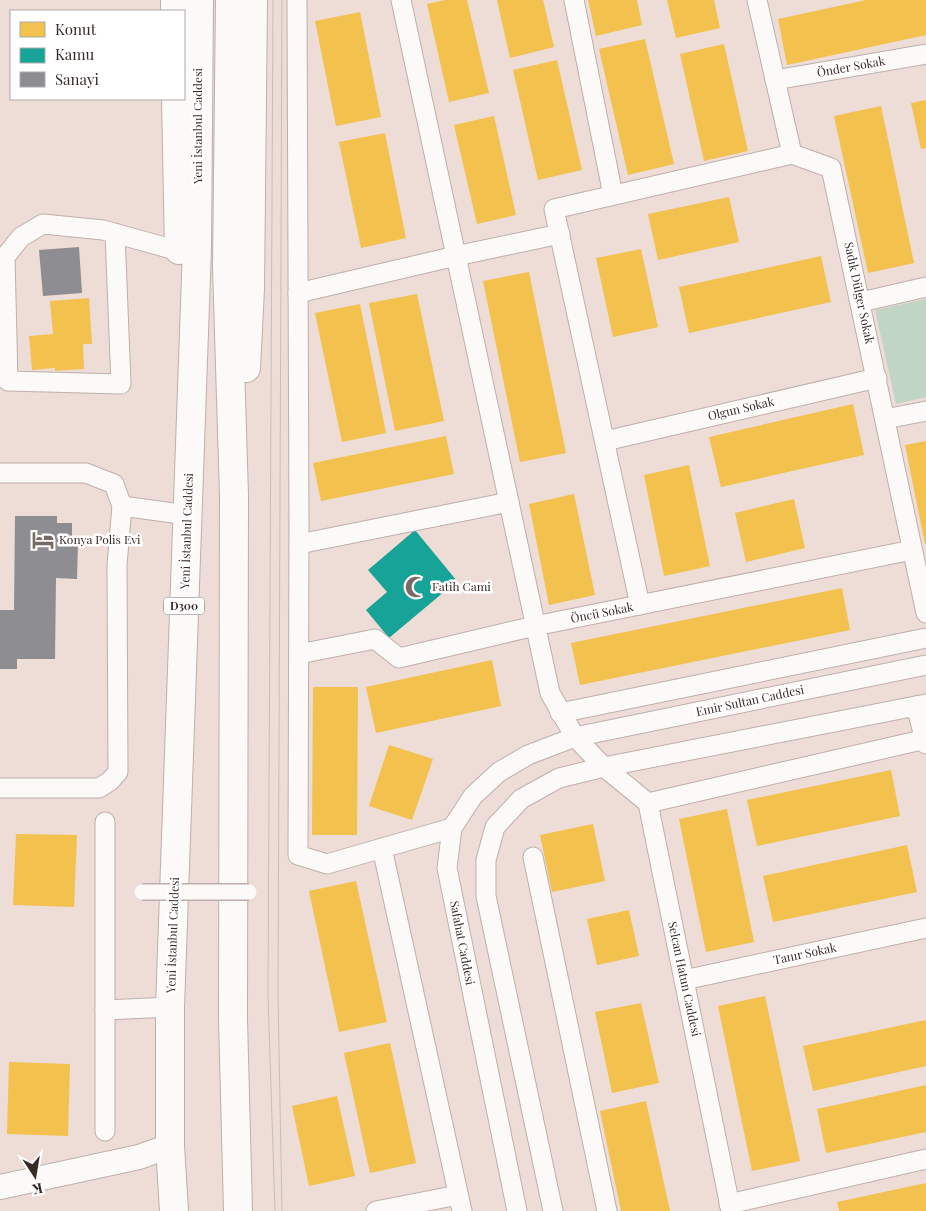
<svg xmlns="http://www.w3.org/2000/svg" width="926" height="1211" font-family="'Playfair Display',serif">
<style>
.green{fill:#c0d5c4}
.homes{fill:#f2c14e}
.public{fill:#17a398}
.industry{fill:#8d8d92}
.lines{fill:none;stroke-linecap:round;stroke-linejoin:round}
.minor-casing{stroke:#beafab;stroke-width:21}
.tertiary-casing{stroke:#beafab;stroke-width:26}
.trunk-casing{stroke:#beafab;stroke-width:30}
.minor{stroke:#fcfaf9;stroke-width:19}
.tertiary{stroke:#fcfaf9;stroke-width:24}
.trunk{stroke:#fcfaf9;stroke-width:28}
.tram{stroke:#c4bfbd;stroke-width:1}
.pedestrian-bridge-casing{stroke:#beafab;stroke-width:18;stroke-linecap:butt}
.pedestrian-bridge{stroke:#fcfaf9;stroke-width:15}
.labels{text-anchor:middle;stroke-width:5;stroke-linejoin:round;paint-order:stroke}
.shield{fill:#fff;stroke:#746b68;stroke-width:1}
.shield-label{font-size:11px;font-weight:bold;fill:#382b27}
.street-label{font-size:12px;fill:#382b27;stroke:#fff}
.poi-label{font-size:12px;fill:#382b27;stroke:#fff;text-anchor:start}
</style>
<rect width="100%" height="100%" fill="#eedcd6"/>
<!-- green -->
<path class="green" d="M926 299V397L896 404 875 310Z"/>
<!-- homes -->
<g class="homes">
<path d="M445 0H467L489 93 449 102 427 4Z"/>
<path d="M497 0H543L554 47 510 58Z"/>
<path d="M588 0H637L642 25 596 36Z"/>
<path d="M667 0H714L720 28 676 38Z"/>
<path d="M866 0H926V35L787 65 778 19Z"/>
<path d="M360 12 381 117 336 126 315 21Z"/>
<path d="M645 39 674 164 628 175 599 49Z"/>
<path d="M724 44 748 151 704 161 680 54Z"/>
<path d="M557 60 582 170 538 180 513 70Z"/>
<path d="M926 100V148L921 149 911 103Z"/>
<path d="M881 106 914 263 868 273 834 116Z"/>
<path d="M494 116 516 215 477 224 454 125Z"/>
<path d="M385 133 406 238 361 248 339 142Z"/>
<path d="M729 197 739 242 658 260 648 214Z"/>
<path d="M641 249 658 327 613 337 596 258Z"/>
<path d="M821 256 831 302 689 333 679 287Z"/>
<path d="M529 272 566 453 520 462 483 281Z"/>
<path d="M417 294 444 421 395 431 369 303Z"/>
<path d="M89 298 92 344H83L84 369 55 371V368L32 370 29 336 53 334 50 301Z"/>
<path d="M360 304 386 433 342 442 315 313Z"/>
<path d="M853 404 864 455 721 487 709 437Z"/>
<path d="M446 436 454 474 321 501 313 463Z"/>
<path d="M926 441V544H925L905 445Z"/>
<path d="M689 465 710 566 664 576 644 475Z"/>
<path d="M574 494 595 595 549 605 529 504Z"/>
<path d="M794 499 805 548 746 562 735 513Z"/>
<path d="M842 588 850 630 580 685 571 643Z"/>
<path d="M492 660 501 706 376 733 366 687Z"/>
<path d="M313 687H358L357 835H312Z"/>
<path d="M389 745 433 759 412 820 369 806Z"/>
<path d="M891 770 900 816 757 846 747 800Z"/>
<path d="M727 809 754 942 706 952 679 819Z"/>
<path d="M593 824 605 881 552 892 540 835Z"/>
<path d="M16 834 77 835 74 907 13 905Z"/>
<path d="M907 845 917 892 773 922 763 876Z"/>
<path d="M356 881 387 1022 339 1032 309 891Z"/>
<path d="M629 910 639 956 597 965 587 919Z"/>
<path d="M765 996 800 1161 752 1171 718 1006Z"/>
<path d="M641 1003 659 1083 612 1093 595 1012Z"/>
<path d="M926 1020V1066L813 1091 803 1046Z"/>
<path d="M390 1043 416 1163 370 1173 344 1053Z"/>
<path d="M9 1062 70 1064 68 1136 7 1134Z"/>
<path d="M926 1085V1132L826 1153 817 1109Z"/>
<path d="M337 1096 355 1176 309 1186 292 1106Z"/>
<path d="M646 1101 670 1211H621L600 1111Z"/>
<path d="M926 1183V1211H839L837 1202Z"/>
</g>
<!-- public -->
<path class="public" d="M415 530 457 581 389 638 366 610 387 592 368 570Z"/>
<!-- industry -->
<g class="industry">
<path d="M79 247 82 293 43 296 39 250Z"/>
<path d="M15 516H57V523H72V542H78L77 579 56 578 55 659H17V669H0V610H14Z"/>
</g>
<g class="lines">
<!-- minor casing -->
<g class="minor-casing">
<g id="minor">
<path d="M297 0 299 528 298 855 327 864 452 828"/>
<path d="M401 0 550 693 575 737 604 767 648 803 731 1211"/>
<path d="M574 0 613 195"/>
<path d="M757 0 792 154 831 168 926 613"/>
<path d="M775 80 926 54"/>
<path d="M115 233 121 384 8 381 5 257 21 237 43 224 103 230 179 251"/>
<path d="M298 293 456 256 560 234"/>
<path d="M861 302 926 287"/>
<path d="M885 419 926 411"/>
<path d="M605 441 877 378"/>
<path d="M0 473H86L114 484 122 506 188 515"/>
<path d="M299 544 509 502"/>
<path d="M640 605 554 209 792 154"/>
<path d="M299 654 375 639 399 658 535 626 912 550"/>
<path d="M916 706 926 744"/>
<path d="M560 713 926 638"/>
<path d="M0 788H99L110 781 118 772 117 565 122 506"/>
<path d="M648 803 926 739"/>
<path d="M105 822V1131"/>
<path d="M382 848 462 1211"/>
<path d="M533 857 607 1211"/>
<path d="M684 980 926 928"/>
<path d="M105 1010 170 1007"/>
<path d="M729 1204 926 1159"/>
<path d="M376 1211 458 1195"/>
<path d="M517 1211 447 868 452 828 473 796 499 772 528 755 575 737 926 665"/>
<path d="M553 1211 486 896V860L495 827 521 799 559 778 604 767 926 704"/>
</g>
</g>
<!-- tertiary casing -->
<g class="tertiary-casing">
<path id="tertiary" d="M0 1187 139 1157 170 1146"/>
</g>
<!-- trunk casing -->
<g class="trunk-casing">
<g id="trunk">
<path d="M175 0V11"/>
<path d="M230 0 227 267 234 496 233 1019 238 1211"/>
<path d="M176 99 179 250"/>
<path d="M246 368 250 289 253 0"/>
<path d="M174 1211 170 1146V1007L197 248 199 0"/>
</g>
</g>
<!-- minor -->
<use href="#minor" class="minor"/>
<!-- tertiary -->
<use href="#tertiary" class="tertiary"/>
<!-- trunk -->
<use href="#trunk" class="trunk"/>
<!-- tram -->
<g class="tram">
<path d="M273 0 268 995 275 1211"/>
<path d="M282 0 278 995 282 1211"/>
</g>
<!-- pedestrian-bridge casing -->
<g class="pedestrian-bridge-casing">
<path id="pedestrian-bridge" d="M142 892H249"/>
</g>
<!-- pedestrian-bridge -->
<use href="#pedestrian-bridge" class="pedestrian-bridge"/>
</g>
<!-- icons -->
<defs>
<g id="hotel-bare" transform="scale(1.725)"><path d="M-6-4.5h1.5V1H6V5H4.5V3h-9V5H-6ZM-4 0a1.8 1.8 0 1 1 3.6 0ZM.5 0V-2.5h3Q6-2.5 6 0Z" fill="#786964" stroke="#fff" stroke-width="2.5" paint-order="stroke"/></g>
<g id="mosque-bare" transform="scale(1.725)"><path d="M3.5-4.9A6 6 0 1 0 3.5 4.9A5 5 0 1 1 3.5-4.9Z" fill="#786964" stroke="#fff" stroke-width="2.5" paint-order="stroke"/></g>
</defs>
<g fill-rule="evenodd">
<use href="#hotel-bare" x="43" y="540"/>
<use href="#mosque-bare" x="416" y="587"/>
</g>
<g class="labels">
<!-- shield labels -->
<rect class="shield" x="164" y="597.5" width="40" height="17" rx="4"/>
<g class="shield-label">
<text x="184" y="610">D300</text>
</g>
<!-- street labels -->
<g class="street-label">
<text transform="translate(851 67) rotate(-10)" y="4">Önder Sokak</text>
<text transform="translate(198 126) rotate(-90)" y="4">Yeni İstanbul Caddesi</text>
<text transform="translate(859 293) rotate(78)" y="4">Sadık Dülger Sokak</text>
<text transform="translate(741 409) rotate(-13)" y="4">Olgun Sokak</text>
<text transform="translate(187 531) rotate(-88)" y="4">Yeni İstanbul Caddesi</text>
<text transform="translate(602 613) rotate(-11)" y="4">Öncü Sokak</text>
<text transform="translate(750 701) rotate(-12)" y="4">Emir Sultan Caddesi</text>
<text transform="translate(173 935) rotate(-88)" y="4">Yeni İstanbul Caddesi</text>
<text transform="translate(462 943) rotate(79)" y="4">Safahat Caddesi</text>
<text transform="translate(805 954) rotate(-12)" y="4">Tanır Sokak</text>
<text transform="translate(684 979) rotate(78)" y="4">Selcan Hatun Caddesi</text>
</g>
<!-- poi labels -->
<g class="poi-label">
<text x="59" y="544">Konya Polis Evi</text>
<text x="432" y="591">Fatih Cami</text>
</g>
</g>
<!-- legend -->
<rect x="10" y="10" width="175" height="90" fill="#ffffff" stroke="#afaaa9"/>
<rect x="20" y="22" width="25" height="15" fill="#f2c14e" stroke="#afaaa9"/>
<text x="55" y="35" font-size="15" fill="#382b27">Konut</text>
<rect x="20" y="48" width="25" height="15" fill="#17a398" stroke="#afaaa9"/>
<text x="55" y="60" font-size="15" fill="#382b27">Kamu</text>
<rect x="20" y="72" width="25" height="15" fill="#8d8d92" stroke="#afaaa9"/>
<text x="55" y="85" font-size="15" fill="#382b27">Sanayi</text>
<!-- north arrow -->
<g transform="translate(35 1176) rotate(168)" stroke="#ffffff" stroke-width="4" paint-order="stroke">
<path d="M0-4L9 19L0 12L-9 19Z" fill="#382b27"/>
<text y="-8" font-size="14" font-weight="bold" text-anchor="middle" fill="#382b27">K</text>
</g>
</svg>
